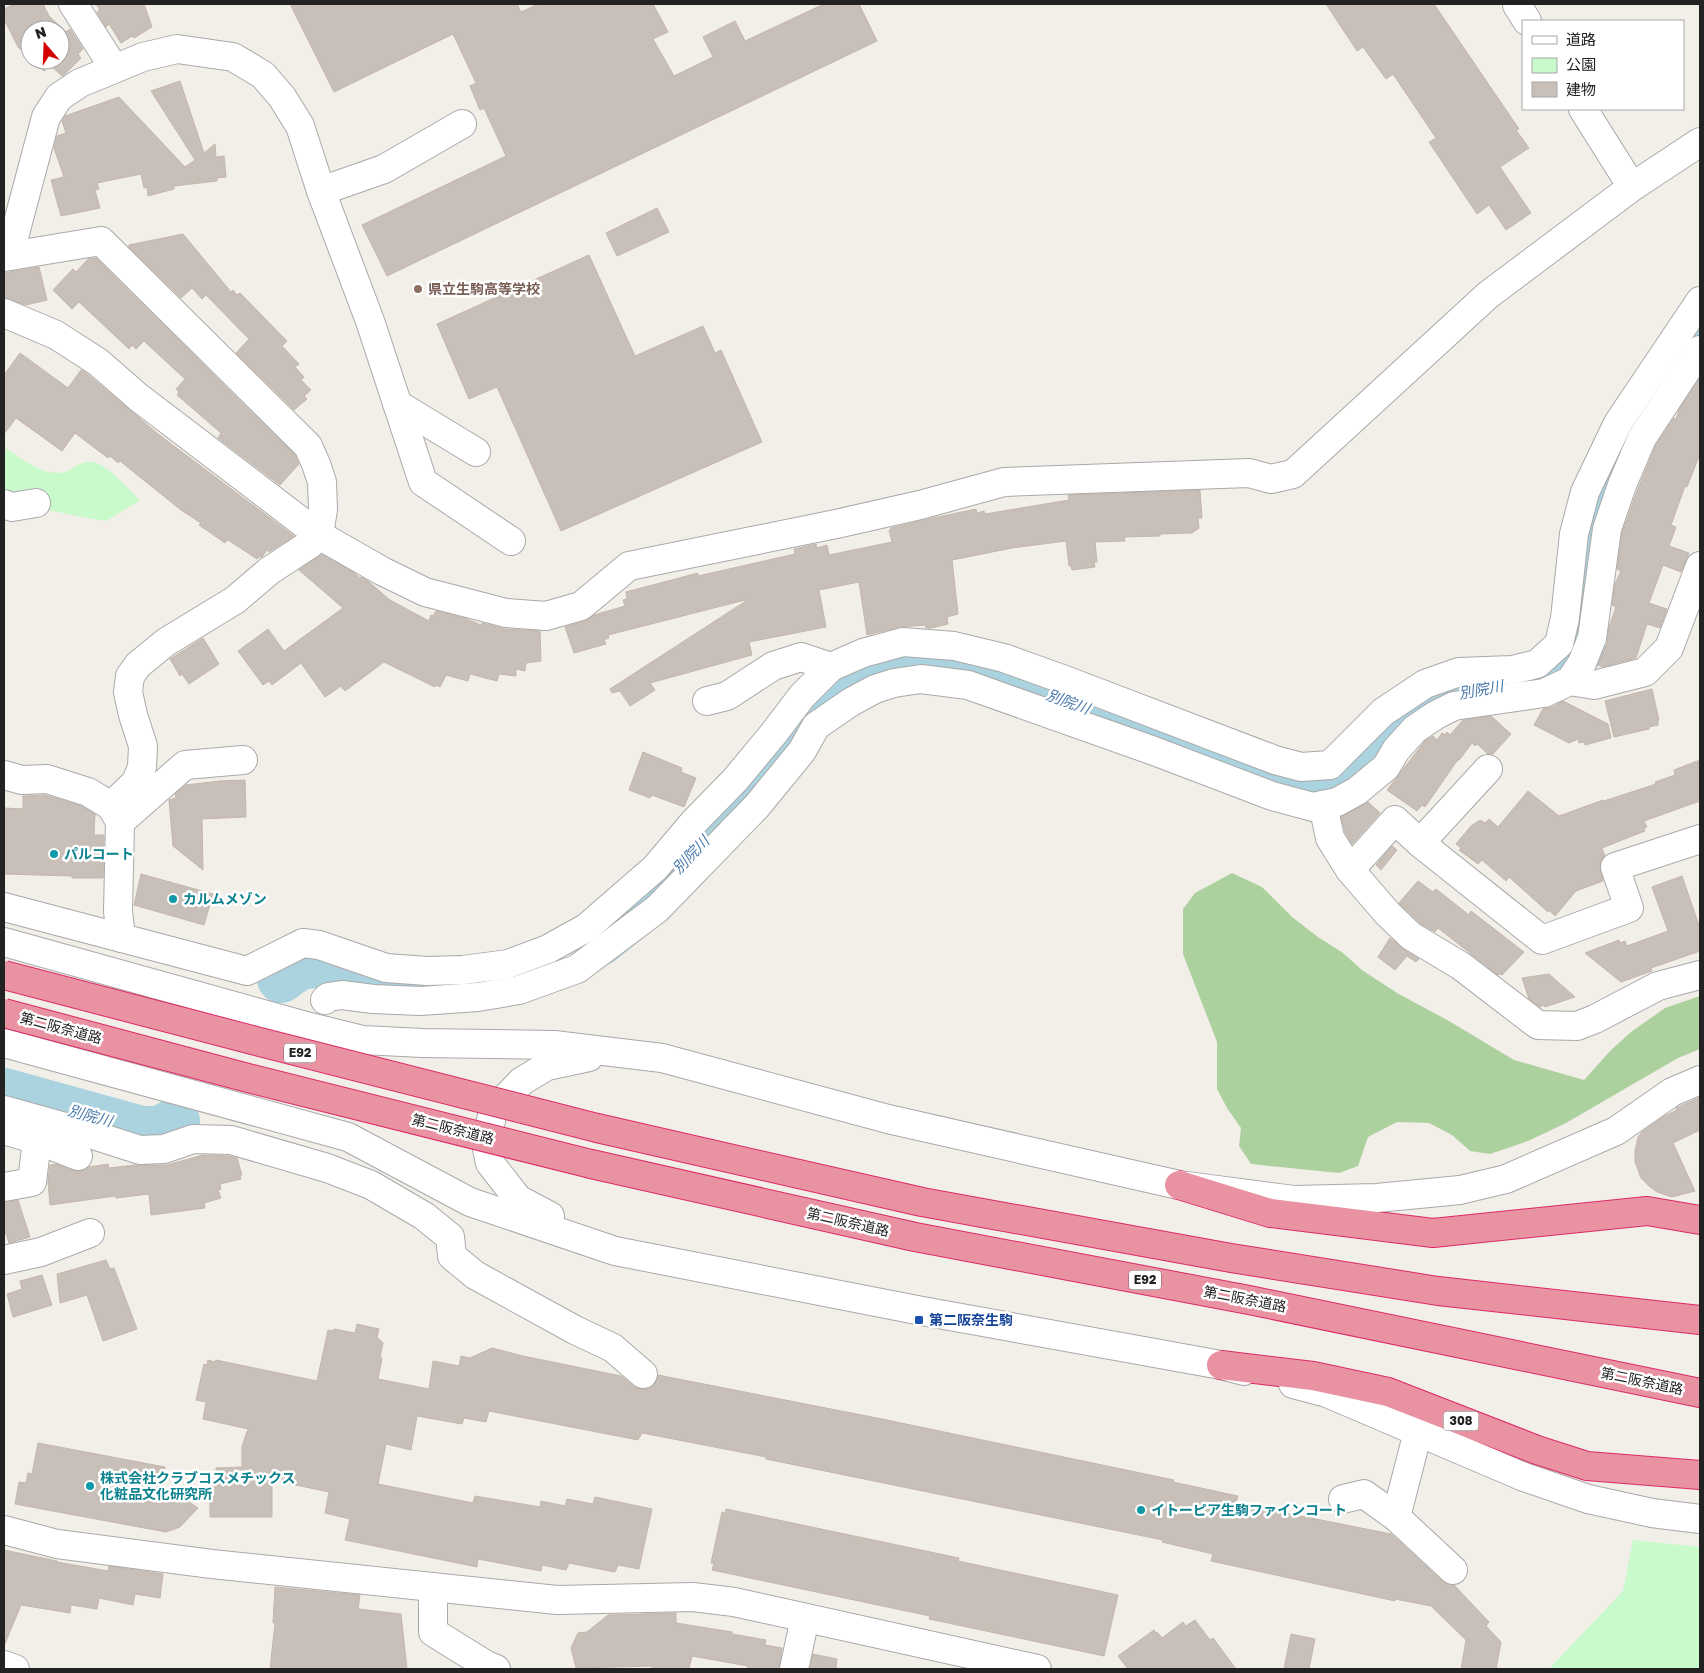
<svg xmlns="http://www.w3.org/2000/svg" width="1704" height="1673" font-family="'Golos Text','Noto Sans JP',sans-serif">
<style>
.forest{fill:#add19e}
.park{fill:#c8facc}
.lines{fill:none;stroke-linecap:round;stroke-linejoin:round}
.river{stroke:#aad3df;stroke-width:48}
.building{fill:#c7bfb8;stroke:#c4b6ab}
.minor-casing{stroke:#a9a9a9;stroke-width:30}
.highway-casing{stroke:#dc2a67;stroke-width:30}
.minor{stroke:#fff;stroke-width:28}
.highway{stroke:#e892a2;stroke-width:28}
.highway-bridge-casing{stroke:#dc2a67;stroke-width:30;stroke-linecap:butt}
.highway-bridge{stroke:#e892a2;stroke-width:28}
.education-dot{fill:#8d6e63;stroke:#fff;stroke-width:2}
.culture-dot{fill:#0f9aa8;stroke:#fff;stroke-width:2}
.transit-dot{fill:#1a4fb4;stroke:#fff;stroke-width:2}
.labels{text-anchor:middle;stroke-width:5;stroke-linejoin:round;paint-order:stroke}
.shield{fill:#fff;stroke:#646464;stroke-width:1}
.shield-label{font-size:12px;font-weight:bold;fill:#222}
.education-label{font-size:14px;font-weight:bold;fill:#785e54;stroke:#fff;text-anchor:start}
.culture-label{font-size:14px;font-weight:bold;fill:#0d838f;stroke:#fff;text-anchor:start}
.street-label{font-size:14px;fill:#222;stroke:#fff}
.transit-label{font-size:14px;font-weight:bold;fill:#164399;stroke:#fff;text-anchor:start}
.water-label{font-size:15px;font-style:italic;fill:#4a7aab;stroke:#fff}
</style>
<rect width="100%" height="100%" fill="#f2efe9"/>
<!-- forest -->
<path class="forest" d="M1232 873 1262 887 1292 917 1318 937 1343 953 1362 970 1397 993 1449 1021 1514 1060 1584 1080 1611 1050 1631 1032 1665 1008 1700 996V1049L1678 1058 1566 1123 1528 1141 1490 1154 1470 1151 1452 1135 1429 1123 1397 1122 1368 1137 1358 1166 1339 1173 1251 1164 1239 1146 1241 1128 1227 1108 1217 1089V1042L1183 954V909L1195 893Z"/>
<!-- park -->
<g class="park">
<path d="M4 447C19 457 40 474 59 473 74 472 81 456 99 464 113 471 128 489 140 500L106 521C72 516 38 507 4 501Z"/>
<path d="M1633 1540 1700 1547V1669H1549L1623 1591Z"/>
</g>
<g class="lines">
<!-- river -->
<g class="river">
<path d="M600 942 631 917 672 873 707 838 748 794 781 748 809 716 840 688 878 666 908 661 938 663 1006 679 1231 763 1314 792 1354 777 1387 741 1407 715 1451 696 1483 687 1538 684 1568 667 1581 648 1587 605 1589 555 1595 516 1608 483 1624 448 1700 331"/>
<path d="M281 979 299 966 324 963 384 978 429 986 475 984 509 980"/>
<path d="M4 1092 141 1130H160L176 1121"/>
</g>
</g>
<!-- building -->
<g class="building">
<path d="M14 4H43L49 16 66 32 70 29 83 49 78 54 81 58 65 74 62 76 50 65 44 71 32 60H60V30H30V58L18 47 4 19V9Z"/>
<path d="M96 4H144L152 27 134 38 132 36 121 43 109 24 106 27 97 12 100 10Z"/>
<path d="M290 4H517L521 12 538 4H653L668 32 653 39 674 76 713 57 703 37 735 21 745 41 824 4H859L877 41 387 276 362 225 506 156 484 108 480 110 470 86 476 83 453 34 334 92Z"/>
<path d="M1326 4H1434L1519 129 1516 130 1529 148 1500 167 1531 213 1506 230 1489 205 1477 214 1429 142 1436 138 1393 74 1386 79 1363 47 1357 51Z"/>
<path d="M180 81 204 153 215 144 216 157 224 156 226 177 217 178V181L174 186V189L148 196 147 187 144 188 141 174 97 183 99 189 95 190 100 208 61 216 51 180 64 177 54 148 57 136 66 133 62 121 65 116 119 97 185 167 195 160 151 91Z"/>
<path d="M657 208 669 232 617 256 606 233Z"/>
<path d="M183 234 231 292 233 290 237 295 240 293 287 341 282 346 299 364 295 367 304 377 301 380 311 390 304 396 307 399 294 410 236 353 249 339 206 295 202 299 192 288 181 298 129 247V245Z"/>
<path d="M589 255 635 356 703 326 715 353 721 350 762 442 561 531 497 387 469 399 437 324Z"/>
<path d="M96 258 295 455 299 464 280 485 218 438 221 433 177 395 179 392 176 389 185 379 144 341 136 349 132 345 129 349 79 302 72 309 53 290 73 269 76 272 88 259Z"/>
<path d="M39 267 47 300 26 305 4 298V273Z"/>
<path d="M20 353 68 388 81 370 85 372 158 434 294 536 269 552 267 550 262 557H259L257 559 228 540 225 543 199 525 201 523 181 510 120 461 118 463 110 456 108 458 75 433 62 451 16 418 4 434V375Z"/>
<path d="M1700 378V454L1687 487 1685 486 1671 525 1676 527 1669 546 1689 553 1681 572 1663 565 1649 603 1667 609 1660 628 1647 624 1636 658 1602 667 1598 665 1607 644 1609 627 1616 607 1612 605 1615 584 1621 571 1617 569 1622 533 1637 491 1656 445 1674 418 1676 419 1679 410Z"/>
<path d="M1200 490 1202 518H1198L1199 528 1192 533 1160 534V536L1124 537 1125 541 1095 542 1097 562H1094L1095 567 1072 570 1071 566H1069L1066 541 1012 548 952 560 958 614 947 617 948 624 931 628H926L925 625 899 627 867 635 859 582 819 590 826 627 749 642 752 655 650 683 655 690 630 706 620 691 612 693 610 689 749 599 608 635 609 638 604 640 606 644 574 653 565 627 585 621 594 615 625 606 623 600 627 599 626 592 698 573V576L795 554 794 549 816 544 817 548 827 545 829 555 892 542 889 530 891 529V528L933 518 976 509 977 513 984 511 985 514 1069 500 1068 495Z"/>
<path d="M322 554 353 572 360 578 361 577 368 581 390 600 429 621 431 615 433 616 436 611 464 618 481 625 482 623 505 629 540 631 541 661 526 663 525 671 516 669V676L499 674 497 681 470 674 468 681 446 675 440 687 436 685 435 687 384 662 345 691 341 686 325 697 301 663 272 685 269 681 263 685 238 651 268 629 284 651 343 608 299 570Z"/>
<path d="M203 638 219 664 189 684 182 674 180 676 170 659Z"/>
<path d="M1652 689 1659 720H1658V725L1649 727V729L1614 737 1605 701Z"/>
<path d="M1563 701 1608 724 1611 738 1585 745 1584 742 1579 743 1578 739 1569 743 1534 725 1543 709 1552 707Z"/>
<path d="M1491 716 1511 734 1493 754H1488L1477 744 1475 746 1472 743 1460 759 1457 761 1425 807 1422 805 1417 811 1387 790 1425 741 1433 736 1437 740 1442 733 1445 735 1447 732 1450 735 1463 720Z"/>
<path d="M643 752 682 768 681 772 696 778 684 807 652 795 650 798 629 790Z"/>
<path d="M1700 760V801L1644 821 1647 827 1644 828 1645 831 1602 848 1605 856 1600 864 1603 881 1576 891 1555 916 1549 910 1548 912 1509 877 1506 881 1482 860 1478 864 1459 850 1461 848 1456 844 1471 826 1480 820 1485 823 1489 819 1498 827 1528 791 1559 816 1603 800 1604 801 1656 784 1655 782 1675 775 1674 770Z"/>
<path d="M245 780 246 817 202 819 203 870 173 846 169 800 176 798 175 794 186 785 220 781Z"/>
<path d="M45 795 81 806 95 814 94 835H104L103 878H72V876L4 874V808L23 809V796Z"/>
<path d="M1368 802 1380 813 1352 844 1345 832 1341 817Z"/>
<path d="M1392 846 1397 850 1381 870 1376 865Z"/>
<path d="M141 874 213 894 204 925 134 905Z"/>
<path d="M1682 876 1700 928V951L1651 968 1652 971 1621 982 1585 953 1619 940 1620 943 1625 941 1627 946 1668 931 1652 887Z"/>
<path d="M1418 881 1433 892 1436 889 1469 915 1471 911 1524 952 1502 975 1500 974 1498 975 1438 928 1435 932 1421 924 1399 903Z"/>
<path d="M1390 938 1403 949 1419 959 1416 962 1407 956 1395 970 1378 957Z"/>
<path d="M1549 974 1575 997 1545 1007 1544 1005 1540 1007 1529 999 1522 978Z"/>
<path d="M1700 1097V1130L1673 1143 1695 1191 1672 1197 1657 1192 1649 1186 1641 1178 1635 1162V1151L1638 1137 1642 1132 1663 1117 1677 1110 1676 1108Z"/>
<path d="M203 1155 229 1156 237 1158 242 1175H240L241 1179 220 1184 221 1189 218 1190 221 1198 204 1203 205 1208 151 1215 149 1194 116 1198 115 1196 50 1205 48 1181 50 1165 56 1164 68 1169 80 1171 89 1167 108 1164 109 1168 135 1165H167Z"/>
<path d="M18 1200 30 1237 9 1243 4 1228V1202Z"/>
<path d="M106 1260 110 1269 114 1268 137 1329 103 1341 87 1295 60 1303 57 1274Z"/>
<path d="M42 1275 52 1305 13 1317 7 1294 22 1289 20 1281Z"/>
<path d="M357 1324 379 1329 377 1337 383 1343 380 1357 382 1358 378 1379 429 1389 433 1361 459 1366 461 1356 470 1358 492 1348 523 1356 621 1376 633 1386 640 1389H648L654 1385 658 1375 882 1419 1174 1480 1173 1482 1238 1496 1236 1503 1391 1534 1442 1581 1449 1585H1454L1489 1622 1486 1626 1501 1642 1496 1669H1461L1466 1640 1431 1606 1395 1599V1601L1211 1561 1213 1554 1162 1542 1163 1540 766 1459V1457L642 1433 638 1440 489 1411 486 1422 464 1418 462 1424 417 1416 411 1450 386 1444 378 1484 473 1503 475 1496 540 1507 541 1501 565 1506 567 1499 593 1504 595 1497 652 1509 639 1569 618 1565 615 1572 569 1563 566 1570 542 1565 541 1571 478 1559 477 1567 345 1540 350 1519 325 1513 329 1492 272 1480V1517H210V1486H216V1468L242 1467V1446L248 1429 203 1419 206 1402 196 1400 204 1364 207 1365 208 1360 215 1362 216 1360 317 1381 328 1330 333 1331 334 1329 355 1333Z"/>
<path d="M38 1443 165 1467 162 1487 177 1494 198 1508 180 1527 166 1532 15 1504 19 1482 26 1483 28 1473 32 1474Z"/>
<path d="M726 1509 959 1558 958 1561 1118 1595 1104 1656 929 1619 930 1616 712 1570 714 1563H711L722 1512 725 1513Z"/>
<path d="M4 1550 57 1561V1562L108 1571 109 1566 163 1574 160 1598 135 1594 133 1605 99 1598 97 1609 71 1605 70 1613 21 1605 4 1646Z"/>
<path d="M275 1587 360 1595 358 1609 401 1614 407 1669H270L275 1623H273Z"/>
<path d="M676 1613V1623L732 1632V1634L766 1640 765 1645 782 1648 779 1669H747L748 1666 692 1656 689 1669H652V1666L576 1668 571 1648 578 1633 587 1632 608 1615Z"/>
<path d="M1195 1620 1210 1640 1213 1638 1236 1669H1128L1118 1656 1154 1630 1156 1633 1157 1632 1162 1638 1183 1622 1186 1626Z"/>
<path d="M1291 1634 1315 1639 1309 1669H1284Z"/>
<path d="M813 1654 837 1659 836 1669H810Z"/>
</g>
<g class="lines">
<!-- minor casing -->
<g class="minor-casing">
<g id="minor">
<path d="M73 4 114 68"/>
<path d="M1517 5 1527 21"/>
<path d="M1583 109 1632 187"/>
<path d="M321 191 384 169 462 124"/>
<path d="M9 256 46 117 59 97 80 83 143 57 177 49 233 57 263 75 282 97 300 126 321 191 370 321 423 482 511 541"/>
<path d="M4 257 101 241 308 446 316 464 322 482 323 509 319 535 310 544 269 571 235 600 166 642 138 665 130 676 128 692 133 715 143 746 142 767 136 782 111 806"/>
<path d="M4 313 56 335 98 362 138 397 319 535 382 571 425 592 506 613 546 616 581 606 629 566 836 524 920 505 1004 482 1249 473 1271 479 1293 474 1488 295 1632 187 1700 142"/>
<path d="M397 404 476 452"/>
<path d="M4 504 12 507 36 503"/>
<path d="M1570 681 1594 685 1645 672 1669 648 1700 566"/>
<path d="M707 701 727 696 773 666 801 657 831 667"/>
<path d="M4 775 22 780 47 779 88 792 111 806 120 822 118 911 121 938"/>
<path d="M1323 805 1330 838 1350 870 1388 914 1411 936 1461 966 1538 1025 1577 1026 1595 1019 1658 986 1700 975"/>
<path d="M120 822 185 765 243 760"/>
<path d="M1420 843 1488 769"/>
<path d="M1350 870 1395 820 1420 843 1542 940 1629 908 1615 867 1700 839"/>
<path d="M4 907 247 971 303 943 319 945 386 968 427 971 463 970 508 964 548 949 586 928 655 868 694 822 735 780 774 733 802 696 831 667 863 653 903 642 954 646 1004 658 1065 680 1275 760 1301 767 1330 765 1383 712 1425 684 1459 672 1512 670 1537 664 1559 644 1565 618 1574 534 1585 492 1618 423 1700 301"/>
<path d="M4 942 306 1026 363 1040 422 1043 554 1045 662 1058 888 1119 1179 1185 1294 1200 1377 1198 1460 1190 1506 1179 1616 1131 1672 1092 1700 1080"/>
<path d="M325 1000 328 997 342 995 373 999 420 1001 478 997 519 990 577 969 657 909 757 806 802 751 816 726 851 702 875 689 894 683 921 679 968 685 1154 751 1272 796 1313 807 1337 802 1357 791 1386 767 1396 750 1415 729 1436 715 1454 706 1544 693 1570 681 1582 663 1592 638 1607 529 1622 485 1642 438 1700 350"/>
<path d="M4 1043 348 1137 470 1202 615 1251 922 1311 1221 1365 1244 1371"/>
<path d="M4 1110 90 1134 140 1150 164 1149 193 1139 231 1140 327 1168 371 1185 424 1216 450 1237 452 1256 475 1275 575 1330 613 1348 643 1374"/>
<path d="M4 1130 37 1140 78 1156"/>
<path d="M4 1187 32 1182 37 1140"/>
<path d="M550 1216 518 1199 490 1163 486 1144 493 1111 522 1081 547 1066 589 1057"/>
<path d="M4 1260 41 1252 90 1233"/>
<path d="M1293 1384 1327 1393 1524 1477 1588 1499 1652 1513 1700 1519"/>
<path d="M1343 1499 1364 1494 1396 1517 1453 1570"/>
<path d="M1396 1517 1418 1432"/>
<path d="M4 1530 57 1544 212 1564 557 1600 693 1597 734 1602 1037 1669"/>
<path d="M433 1587V1632L486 1665 496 1669"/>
<path d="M4 1665 15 1669"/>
<path d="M794 1669 805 1618"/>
</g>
</g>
<!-- highway casing -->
<g class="highway-casing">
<g id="highway">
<path d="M597 1128 922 1202 1231 1258 1438 1291 1700 1320"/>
<path d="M591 1164 915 1237 1249 1300 1700 1393"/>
<path d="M1179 1185 1270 1213 1433 1233 1647 1211 1700 1220"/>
<path d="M1221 1365 1313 1376 1388 1392 1537 1450 1587 1466 1700 1475"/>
</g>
</g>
<!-- minor -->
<use href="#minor" class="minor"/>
<!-- highway -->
<use href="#highway" class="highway"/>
<!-- highway-bridge casing -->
<g class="highway-bridge-casing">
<g id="highway-bridge">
<path d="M4 975 256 1041 597 1128"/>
<path d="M4 1013 248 1078 591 1164"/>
</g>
</g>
<!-- highway-bridge -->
<use href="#highway-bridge" class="highway-bridge"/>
</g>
<!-- markers -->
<circle class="education-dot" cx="418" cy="289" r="5"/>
<g class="culture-dot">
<circle cx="54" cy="854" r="5"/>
<circle cx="173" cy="899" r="5"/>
<circle cx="90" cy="1486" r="5"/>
<circle cx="1141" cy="1510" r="5"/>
</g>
<rect class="transit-dot" x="914" y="1315" width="10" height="10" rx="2.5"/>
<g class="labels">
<!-- shield labels -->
<g class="shield">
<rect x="284" y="1043.5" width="32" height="19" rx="4"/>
<rect x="1129" y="1270.5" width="32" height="19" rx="4"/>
<rect x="1443.5" y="1411.5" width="35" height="19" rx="4"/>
</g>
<g class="shield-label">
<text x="300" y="1057">E92</text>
<text x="1145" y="1284">E92</text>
<text x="1461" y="1425">308</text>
</g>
<!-- education labels -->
<g class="education-label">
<text x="428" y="294">県立生駒高等学校</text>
</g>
<!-- culture labels -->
<g class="culture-label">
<text x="64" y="859">パルコート</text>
<text x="183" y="904">カルムメゾン</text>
<text x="100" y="1483">株式会社クラブコスメチックス<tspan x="100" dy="16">化粧品文化研究所</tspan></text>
<text x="1151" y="1515">イトーピア生駒ファインコート</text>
</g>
<!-- street labels -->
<g class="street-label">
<text transform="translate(61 1028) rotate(15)" y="5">第二阪奈道路</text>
<text transform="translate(453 1129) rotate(14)" y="5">第二阪奈道路</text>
<text transform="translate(848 1222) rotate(13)" y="5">第二阪奈道路</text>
<text transform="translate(1245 1299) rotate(11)" y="5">第二阪奈道路</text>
<text transform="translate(1642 1381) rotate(12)" y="5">第二阪奈道路</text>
</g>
<!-- transit labels -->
<g class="transit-label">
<text x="929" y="1325">第二阪奈生駒</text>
</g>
<!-- water labels -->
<g class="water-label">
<text transform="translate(1481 690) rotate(-10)" y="5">別院川</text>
<text transform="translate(1068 702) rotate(20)" y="5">別院川</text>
<text transform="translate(691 855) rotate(-46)" y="5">別院川</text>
<text transform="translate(90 1116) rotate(15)" y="5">別院川</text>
</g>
</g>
<!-- border -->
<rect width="1704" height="1673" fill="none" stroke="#222222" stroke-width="10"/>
<!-- legend -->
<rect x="1522" y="20" width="162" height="90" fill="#ffffff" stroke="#a7a7a7"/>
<rect x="1532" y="36" width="25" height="8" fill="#ffffff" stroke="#a7a7a7"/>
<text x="1566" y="45" font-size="15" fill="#222222">道路</text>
<rect x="1532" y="58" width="25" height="15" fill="#c8facc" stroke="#a7a7a7"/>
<text x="1566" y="70" font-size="15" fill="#222222">公園</text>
<rect x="1532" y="82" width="25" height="15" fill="#c7bfb8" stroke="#a7a7a7"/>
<text x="1566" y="95" font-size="15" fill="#222222">建物</text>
<!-- north arrow -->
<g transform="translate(45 45) rotate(341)"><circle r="24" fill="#ffffff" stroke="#a7a7a7"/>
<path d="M0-4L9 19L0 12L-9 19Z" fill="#d40000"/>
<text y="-8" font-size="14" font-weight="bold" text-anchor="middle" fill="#222222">N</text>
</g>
</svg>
